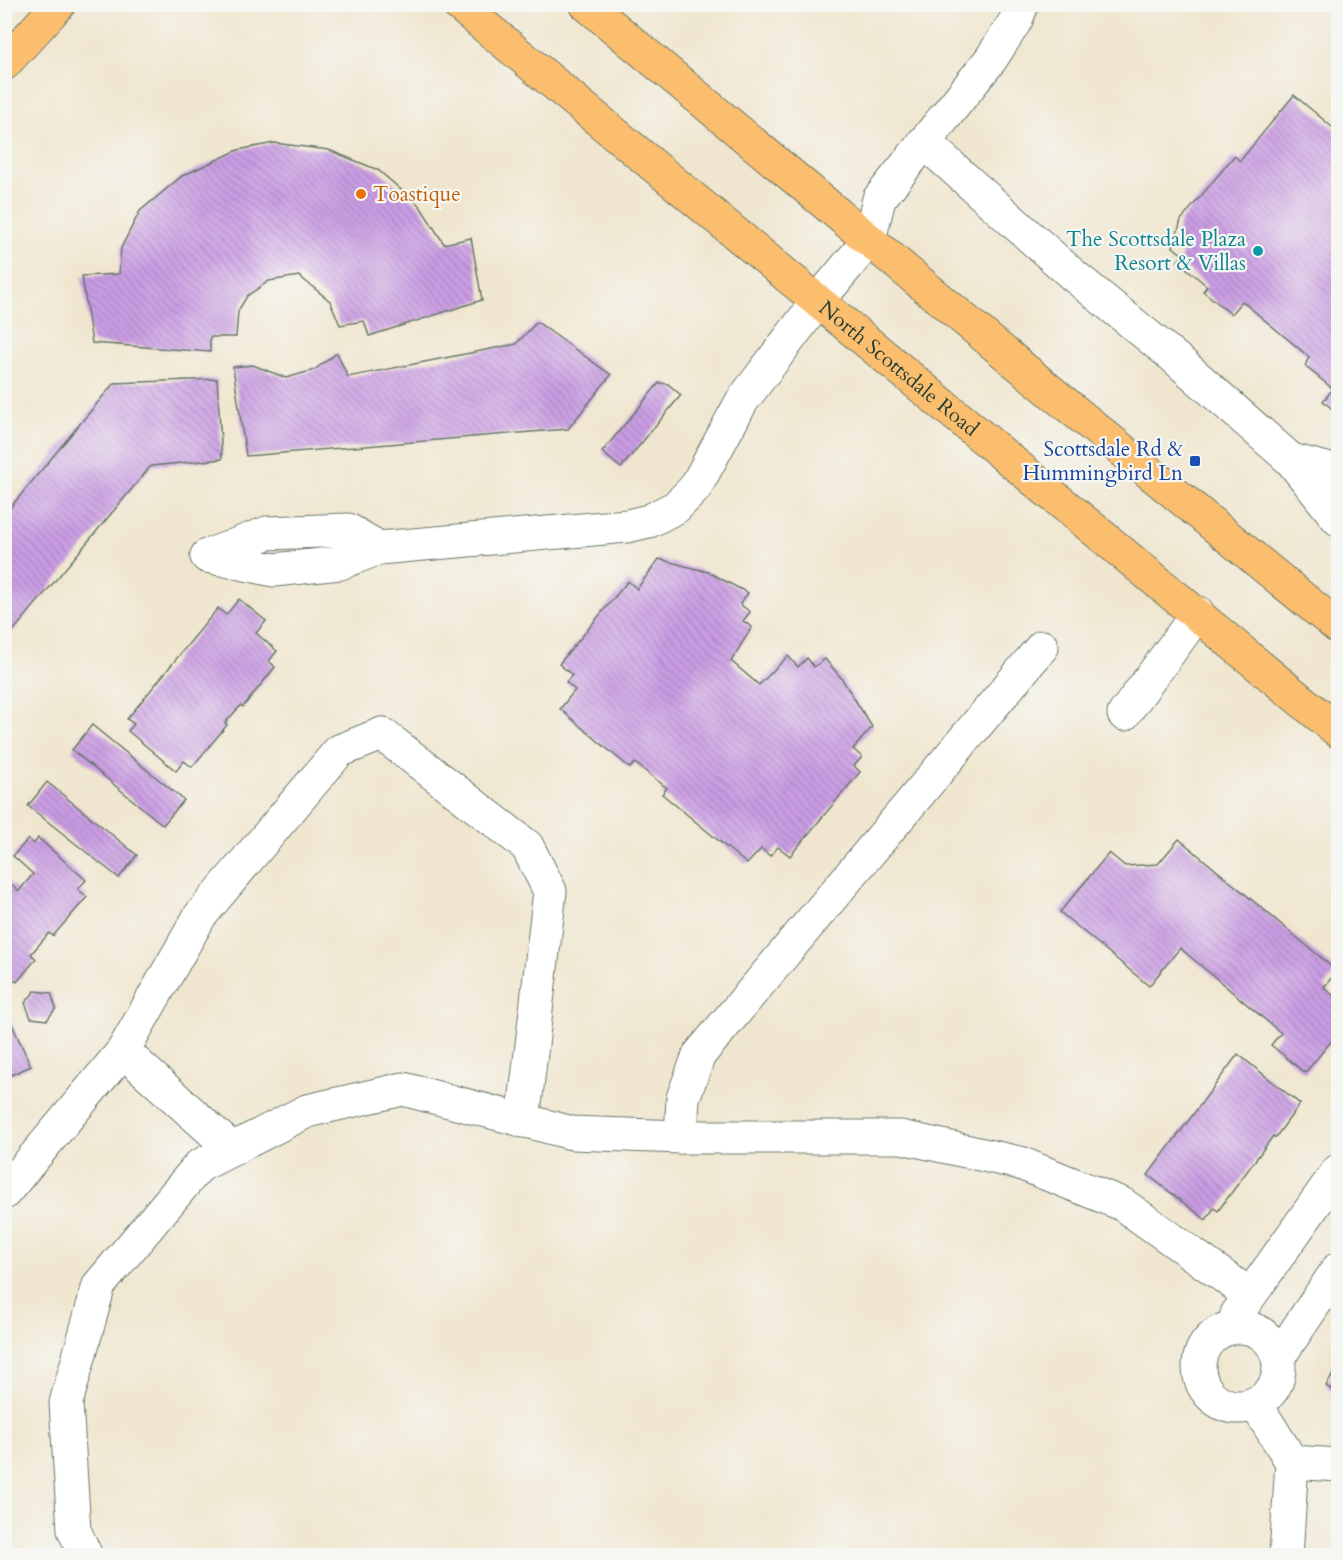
<svg xmlns="http://www.w3.org/2000/svg" width="1343" height="1560" font-family="Cardo,serif">
<style>
.building{fill:url(#building-back-hatch)}
.lines{fill:none;stroke-linecap:round;stroke-linejoin:round}
.minor-casing{stroke:#68786a;stroke-width:35}
.major-casing{stroke:#68786a;stroke-width:35}
.minor{stroke:#fff;stroke-width:33}
.major{stroke:#fbbe6e;stroke-width:33}
.food-dot{fill:#e8710a;stroke:#f6f6f2;stroke-width:2}
.culture-dot{fill:#0f9aa8;stroke:#f6f6f2;stroke-width:2}
.transit-dot{fill:#1a4fb4;stroke:#f6f6f2;stroke-width:2}
.labels{text-anchor:middle;stroke-width:4.5;stroke-linejoin:round;paint-order:stroke}
.food-label{font-size:21px;fill:#c56008;stroke:#f6f6f2;text-anchor:start}
.culture-label{font-size:21px;fill:#0d838f;stroke:#f6f6f2;text-anchor:end}
.street-label{font-size:21px;fill:#1f3d34;stroke:#f6f6f2}
.transit-label{font-size:21px;fill:#164399;stroke:#f6f6f2;text-anchor:end}
</style>
<defs>
<pattern id="building-back-hatch" width="6" height="6" patternUnits="userSpaceOnUse" patternTransform="scale(1.5)"><rect width="6" height="6" fill="#cb9de4"/><path d="M-1 5l2 2M0 0l6 6M5-1l2 2" fill="none" stroke="#a481ba"/></pattern>
</defs>
<rect width="100%" height="100%" fill="#f6f6f2"/>
<filter id="ink" filterUnits="userSpaceOnUse"><feTurbulence type="fractalNoise" baseFrequency=".0167" numOctaves="2"/><feDisplacementMap in="SourceGraphic" scale="12" xChannelSelector="R" yChannelSelector="G"/><feConvolveMatrix kernelMatrix="1 2 1 2 8 2 1 2 1" color-interpolation-filters="sRGB"/></filter>
<filter id="wash" filterUnits="userSpaceOnUse"><feTurbulence type="fractalNoise" baseFrequency=".008" numOctaves="4" result="noise"/><feDisplacementMap in="SourceGraphic" scale="24" xChannelSelector="R" yChannelSelector="G"/><feGaussianBlur stdDeviation="1.35" result="paint"/><feColorMatrix in="noise" values="0 0 0 0 0 0 0 0 0 0 0 0 0 0 0 0 0 1.4 0 .05"/><feComposite in="paint" operator="in"/></filter>
<g filter="url(#wash)">
<rect width="100%" height="100%" fill="#f0e6cf"/>
<g id="blocks">
<!-- building -->
<g class="building">
<path d="M1294 95 1338 132V414L1323 401 1333 389 1305 366 1309 357 1242 301 1231 314 1203 291 1207 286 1178 261 1183 255 1173 247 1181 220 1234 156 1240 161Z"/>
<path d="M274 143 329 150 378 170 420 206 444 244 471 238 482 300 369 336 364 321 340 325 330 301 299 276 269 281 247 296 238 311 236 337H210V352L92 343 82 276 119 274 121 248 140 211 182 176 238 150Z"/>
<path d="M537 322 611 375 568 429 246 456 233 367 253 365 286 378 314 370 337 353 348 377 516 344Z"/>
<path d="M217 379 222 459 151 466 4 642V515L114 383Z"/>
<path d="M659 383 668 384 681 395 621 468 602 452Z"/>
<path d="M659 559 708 572 748 593 740 604 750 612 743 621 752 627 731 661 759 685 788 656 798 667 807 658 814 667 825 659 842 679 872 727 853 749 862 757 854 766 860 772 790 856 778 847 770 856 761 849 747 864 662 794 667 788 635 763 630 768 560 709 575 690 566 682 572 675 559 664 628 581 637 589Z"/>
<path d="M239 599 266 621 256 633 277 651 269 661 275 667 243 707 241 705 225 723 227 725 192 767 184 761 176 771 128 731 134 724 127 719 218 608 226 615Z"/>
<path d="M92 725 184 800 163 825 72 750Z"/>
<path d="M47 782 137 855 119 878 28 806Z"/>
<path d="M38 838 86 880 78 889 87 897 53 936 49 933 31 954 36 959 17 982 15 980 4 992V884L7 881 19 891 33 874 13 856 28 839 34 844Z"/>
<path d="M1179 839 1337 971 1324 987 1338 1000V1033L1305 1073 1271 1045 1281 1033 1180 948 1149 986 1060 912 1109 853 1125 866 1158 864Z"/>
<path d="M35 991 51 993 56 1008 47 1020 31 1018 25 1003Z"/>
<path d="M4 1007 31 1066 4 1078Z"/>
<path d="M1238 1054 1300 1104 1275 1138 1273 1136 1218 1211 1214 1208 1206 1220 1148 1175Z"/>
<path d="M1338 1366V1394L1326 1386Z"/>
</g>
</g>
</g>
<g filter="url(#ink)">
<use href="#blocks" fill-opacity="0" stroke="#68786a" stroke-width="1.5"/>
<g class="lines">
<!-- minor casing -->
<g class="minor-casing">
<g id="minor">
<path d="M924 142 1073 275 1174 357 1291 460 1338 519"/>
<path d="M1291 460 1338 472"/>
<path d="M207 556 274 570 340 563 379 548 627 526 649 521 676 507 695 488 742 401 818 301 869 240 879 199 991 59 1016 20 1022 4"/>
<path d="M207 556 267 533 348 530 379 548"/>
<path d="M1124 714 1198 613"/>
<path d="M123 1051 232 1149"/>
<path d="M681 1137 683 1098 699 1055 1042 647"/>
<path d="M4 1193 123 1051 200 916 339 751 382 734 527 846 550 891 523 1121"/>
<path d="M1237 1314 1338 1171"/>
<circle cx="1239" cy="1367" r="40"/>
<path d="M1278 1358 1338 1269"/>
<path d="M1255 1403 1292 1462 1286 1556"/>
<path d="M1292 1462 1338 1465"/>
<path d="M86 1556 74 1530 66 1403 99 1285 199 1166 307 1111 403 1089 572 1133 681 1137H901L1020 1163 1122 1204 1250 1295"/>
</g>
</g>
<!-- major casing -->
<g class="major-casing">
<g id="major">
<path id="s1" d="M458 4 1338 731"/>
<path d="M586 4 1061 400 1338 627"/>
<path d="M4 64 59 4"/>
</g>
</g>
<!-- minor -->
<use href="#minor" class="minor"/>
<!-- major -->
<use href="#major" class="major"/>
</g>
</g>
<!-- markers -->
<circle class="food-dot" cx="361" cy="194" r="6"/>
<circle class="culture-dot" cx="1258" cy="251" r="6"/>
<rect class="transit-dot" x="1189" y="455" width="12" height="12" rx="3"/>
<g class="labels">
<!-- food labels -->
<g class="food-label">
<text x="373" y="201">Toastique</text>
</g>
<!-- culture labels -->
<g class="culture-label">
<text x="1246" y="246">The Scottsdale Plaza<tspan x="1246" dy="24">Resort &amp; Villas</tspan></text>
</g>
<!-- street labels -->
<g class="street-label">
<text dy="7" stroke="none"><textPath href="#s1" startOffset="572">North Scottsdale Road</textPath></text>
</g>
<!-- transit labels -->
<g class="transit-label">
<text x="1183" y="456">Scottsdale Rd &amp;<tspan x="1183" dy="24">Hummingbird Ln</tspan></text>
</g>
</g>
<!-- margin -->
<rect width="1343" height="1560" fill="none" stroke="#f6f6f2" stroke-width="24"/>
</svg>
